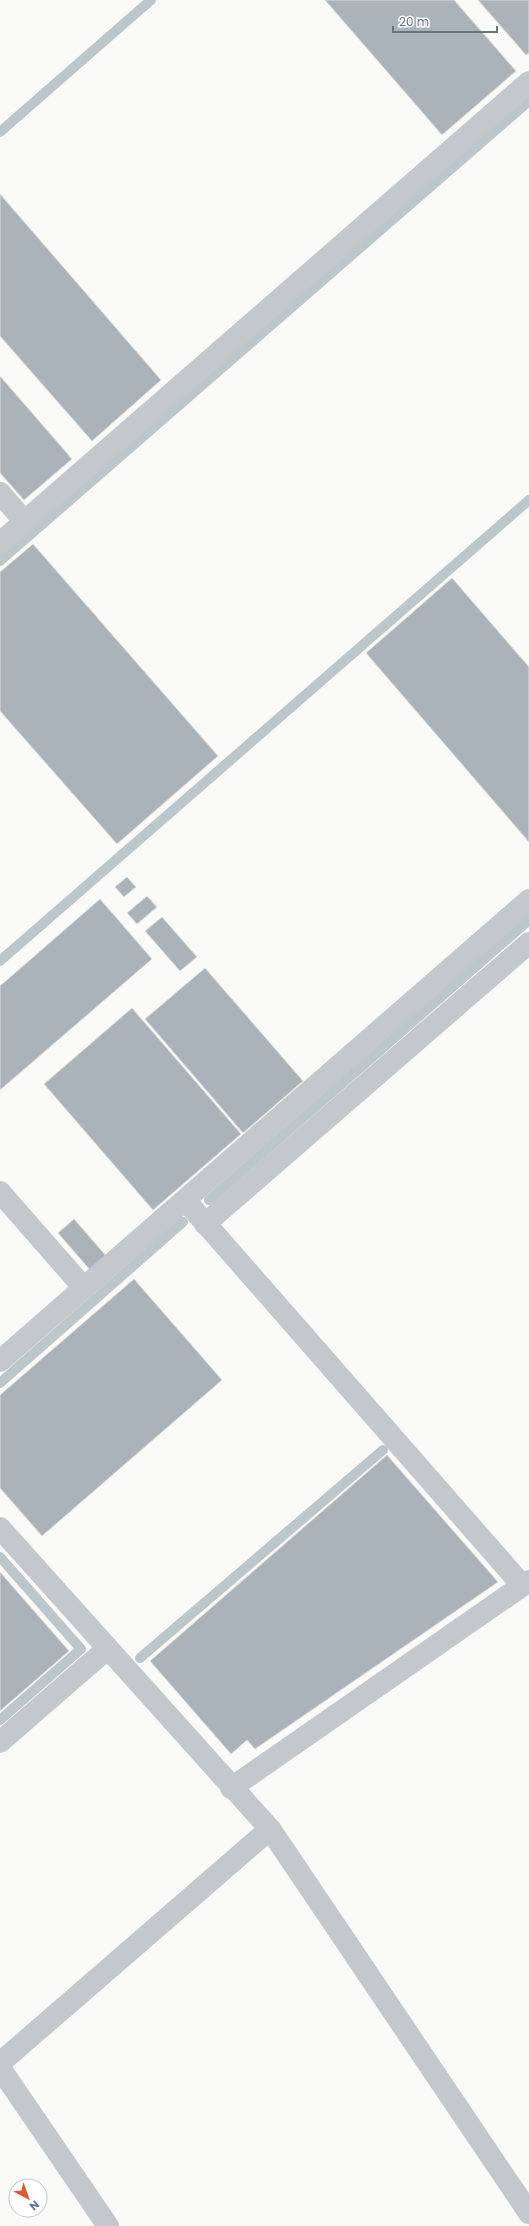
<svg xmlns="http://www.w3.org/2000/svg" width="529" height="2226" font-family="Poppins,sans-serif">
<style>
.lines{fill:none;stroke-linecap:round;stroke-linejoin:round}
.stream{stroke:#bbc7cb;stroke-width:10}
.building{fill:#aab3b9;stroke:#dcdcda}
.minor{stroke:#c3c8cc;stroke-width:22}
</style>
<rect width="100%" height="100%" fill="#fafaf8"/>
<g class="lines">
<!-- stream -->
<g class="stream">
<path d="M0 132 151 0"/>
<path d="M0 561 529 101"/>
<path d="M0 961 529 500"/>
<path d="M209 1200 529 920"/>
<path d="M0 1383 183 1222"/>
<path d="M0 1557 81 1649 0 1720"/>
<path d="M140 1658 383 1450"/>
</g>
</g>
<!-- building -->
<g class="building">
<path d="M325 0H454L516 71 442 135Z"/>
<path d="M478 0H529V53L526 55Z"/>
<path d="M0 194 161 380 92 441 0 336Z"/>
<path d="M0 376 72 459 24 500 0 473Z"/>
<path d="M33 544 218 756 117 844 0 711V572Z"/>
<path d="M452 578 529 667V842L366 653Z"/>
<path d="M127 877 136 887 124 897 115 887Z"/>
<path d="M147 896 157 907 137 924 127 913Z"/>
<path d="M100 899 152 959 0 1090V986Z"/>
<path d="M162 917 197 957 180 971 145 931Z"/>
<path d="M205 968 303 1081 243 1133 145 1019Z"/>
<path d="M132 1008 241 1134 153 1210 44 1084Z"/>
<path d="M74 1219 107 1257 91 1271 58 1233Z"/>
<path d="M134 1279 222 1380 42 1536 0 1488V1395Z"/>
<path d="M387 1455 498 1582 255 1749 247 1740 231 1754 150 1661Z"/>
<path d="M0 1572 69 1651 0 1711Z"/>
</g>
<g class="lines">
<!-- minor -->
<g class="minor">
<path d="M0 493 25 522"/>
<path d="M0 543 529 82"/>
<path d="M0 1192 84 1288"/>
<path d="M185 1200 522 1585"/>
<path d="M205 1224 529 943"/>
<path d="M0 1361 529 900"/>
<path d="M0 1528 270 1829 529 2213"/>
<path d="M0 1742 107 1649"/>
<path d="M231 1788 529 1581"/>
<path d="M0 2063 270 1829"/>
<path d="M0 2068 108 2226"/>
</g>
</g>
<!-- north arrow -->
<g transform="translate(28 2198) rotate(139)"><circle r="19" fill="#ffffff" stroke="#c1c8cd"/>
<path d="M0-3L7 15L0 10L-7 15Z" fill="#e4572e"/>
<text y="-6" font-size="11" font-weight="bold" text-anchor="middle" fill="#657683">N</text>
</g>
<!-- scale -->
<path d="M393 26v6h104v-6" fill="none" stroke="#657683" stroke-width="2"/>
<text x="399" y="26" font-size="12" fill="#657683" stroke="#ffffff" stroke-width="3" paint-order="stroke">20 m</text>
</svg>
